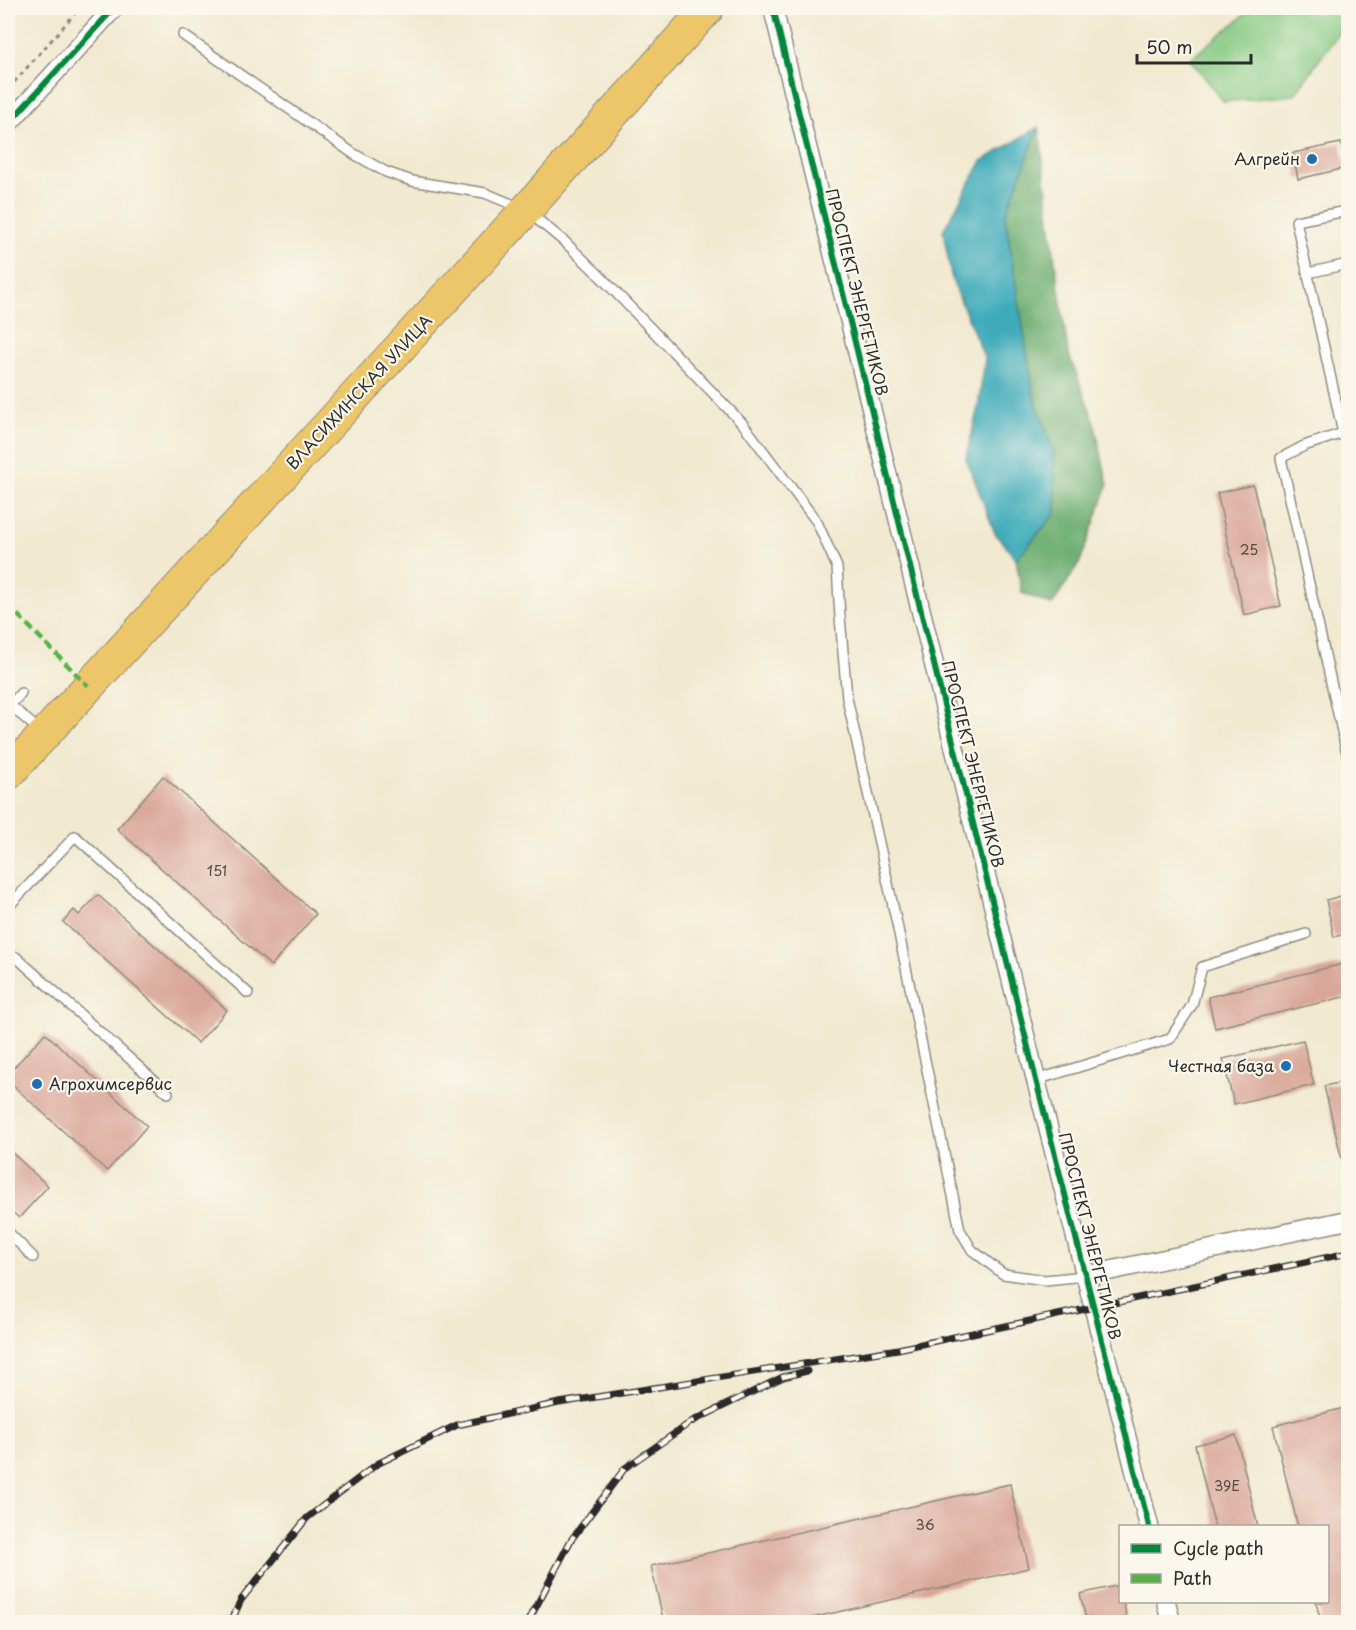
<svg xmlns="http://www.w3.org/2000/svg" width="1356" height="1630" font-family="'Playpen Sans',sans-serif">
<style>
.green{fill:#85c983;stroke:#587a57;stroke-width:1.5}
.forest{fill:#6cad71;stroke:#4c6c4e;stroke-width:1.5}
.water{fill:#3cabba;stroke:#346b72;stroke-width:1.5}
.building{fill:#d9a799}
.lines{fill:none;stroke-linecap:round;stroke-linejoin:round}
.lane-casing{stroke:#8e8a7e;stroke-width:12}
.street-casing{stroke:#8e8a7e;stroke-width:21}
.highway-casing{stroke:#8e8a7e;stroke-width:34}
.path{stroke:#8e8a7e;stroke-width:3;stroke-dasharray:4.5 4.5;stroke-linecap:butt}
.lane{stroke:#fff;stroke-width:9}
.street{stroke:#fff;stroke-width:18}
.highway{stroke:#ecc669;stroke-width:32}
.rail-casing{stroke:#2b2b2b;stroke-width:7}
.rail{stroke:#fbf7ec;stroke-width:4.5;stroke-dasharray:14;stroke-linecap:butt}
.quiet{stroke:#56b246;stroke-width:4.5;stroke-dasharray:9 4.5;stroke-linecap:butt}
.cycleway-casing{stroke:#fbf7ec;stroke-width:10}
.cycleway{stroke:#00873e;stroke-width:6}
.poi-dot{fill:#1f6fb2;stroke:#fbf7ec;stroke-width:2}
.labels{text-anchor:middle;stroke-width:4.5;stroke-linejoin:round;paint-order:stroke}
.number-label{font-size:14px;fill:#564a46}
.poi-label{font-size:16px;fill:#2b2b2b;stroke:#fbf7ec;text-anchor:end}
.street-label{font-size:16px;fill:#2b2b2b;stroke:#fbf7ec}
</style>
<rect width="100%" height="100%" fill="#fbf7ec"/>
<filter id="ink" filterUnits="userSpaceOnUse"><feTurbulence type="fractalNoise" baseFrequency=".0167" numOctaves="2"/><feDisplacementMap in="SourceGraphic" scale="12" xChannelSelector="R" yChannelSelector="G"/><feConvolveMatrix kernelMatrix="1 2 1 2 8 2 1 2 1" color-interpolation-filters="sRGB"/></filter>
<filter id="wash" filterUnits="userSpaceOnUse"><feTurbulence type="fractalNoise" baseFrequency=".008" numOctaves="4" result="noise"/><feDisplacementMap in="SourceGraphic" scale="24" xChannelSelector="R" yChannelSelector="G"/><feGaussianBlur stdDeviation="1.35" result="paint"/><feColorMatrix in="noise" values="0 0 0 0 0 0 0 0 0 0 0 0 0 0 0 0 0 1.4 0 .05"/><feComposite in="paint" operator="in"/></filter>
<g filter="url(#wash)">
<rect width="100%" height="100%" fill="#f1e9d0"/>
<!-- green -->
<path class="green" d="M1253 8H1348V20L1294 95 1224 102 1190 59Z"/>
<!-- forest -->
<path class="forest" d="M1039 127 1054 254 1068 352 1094 421 1108 485 1079 564 1052 605 1022 593 1016 559 1056 513 1054 453 1034 397 1005 215Z"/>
<!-- water -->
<path class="water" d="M1039 127 1005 216 1034 397 1054 453 1056 513 1016 559 995 533 966 458 978 407 985 359 952 280 943 231 982 161Z"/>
<g id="blocks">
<!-- building -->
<g class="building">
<path d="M1341 143 1346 168 1298 179 1293 153Z"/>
<path d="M1253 485 1281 606 1244 615 1217 493Z"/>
<path d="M163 776 316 914 271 966 117 829Z"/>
<path d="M1348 894V933L1334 937 1326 900Z"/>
<path d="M98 895 227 1010 198 1043 63 922 74 910 79 915Z"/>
<path d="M1343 964 1348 987V996L1215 1028 1208 997Z"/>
<path d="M45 1033 147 1126 107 1171 8 1081V1074Z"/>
<path d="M1303 1040 1314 1085 1234 1104 1223 1059Z"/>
<path d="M1348 1081V1167L1344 1168 1324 1086Z"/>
<path d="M8 1149 48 1186 19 1218 8 1208Z"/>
<path d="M1348 1407V1623H1321L1316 1602H1328V1527H1298L1273 1426Z"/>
<path d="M1236 1435 1258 1527H1215L1195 1445Z"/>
<path d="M1010 1484 1029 1568 790 1623H664L651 1566Z"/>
<path d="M1120 1585V1602H1123L1128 1623H1087L1080 1594Z"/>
</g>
</g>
</g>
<g filter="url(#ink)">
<use href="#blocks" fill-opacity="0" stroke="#8e8a7e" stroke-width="1.5"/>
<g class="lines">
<!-- lane casing -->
<g class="lane-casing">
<g id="lane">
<path d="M183 35 354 154 386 172 412 181 485 193 526 210 566 243 597 273 743 424 817 522 837 567 840 617 847 698 897 924 960 1230 972 1250 1003 1274 1045 1280 1085 1276"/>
<path d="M1341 212 1296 221 1343 433"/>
<path d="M1308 273 1348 264"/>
<path d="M1348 438 1343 433 1304 446 1281 458 1348 758"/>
<path d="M10 705 40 731"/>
<path d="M8 708 21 693"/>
<path d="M8 907 75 836 248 993"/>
<path d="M8 954 16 957 168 1093"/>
<path d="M1036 1080 1170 1039 1192 1005 1202 967 1306 934"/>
<path d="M8 1232 33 1257"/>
</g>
</g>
<!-- street casing -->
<g class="street-casing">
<g id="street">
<path d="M773 8 1036 1080 1149 1526"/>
<path d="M8 124 114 8"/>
<path d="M1085 1276 1348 1220"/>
<path d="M1166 1602 1171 1622"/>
</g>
</g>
<!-- highway casing -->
<g class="highway-casing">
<path id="highway" d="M8 774 526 210 708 8"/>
</g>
<!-- path -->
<path class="path" d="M8 89 80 8"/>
<!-- lane -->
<use href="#lane" class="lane"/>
<!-- street -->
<use href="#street" class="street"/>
<!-- highway -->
<use href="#highway" class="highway"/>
<!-- rail casing -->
<g class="rail-casing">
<g id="rail">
<path d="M231 1622 241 1600 307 1518 377 1464 457 1425 559 1403 898 1349 1348 1253"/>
<path d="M528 1622 571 1540 625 1468 691 1422 783 1377 807 1371"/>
</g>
</g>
<!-- rail -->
<use href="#rail" class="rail"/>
<!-- quiet -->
<path class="quiet" d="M8 605 88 686"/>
<!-- cycleway casing -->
<g class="cycleway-casing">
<g id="cycleway">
<path d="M773 8 1036 1080 1149 1526"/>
<path d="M8 124 114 8"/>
</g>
</g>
<!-- cycleway -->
<use href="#cycleway" class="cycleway"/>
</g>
</g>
<!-- markers -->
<g class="poi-dot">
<circle cx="1312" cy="159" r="6"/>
<circle cx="1286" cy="1066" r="6"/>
<circle cx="37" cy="1084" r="6"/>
</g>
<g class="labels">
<!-- number labels -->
<g class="number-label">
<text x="1249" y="555">25</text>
<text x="217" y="876">151</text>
<text x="1227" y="1491">39Е</text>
<text x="925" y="1530">36</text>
</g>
<!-- poi labels -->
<g class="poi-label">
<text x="1300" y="165">Алгрейн</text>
<text x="1274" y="1072">Честная база</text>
<text x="49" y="1090" text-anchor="start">Агрохимсервис</text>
</g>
<!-- street labels -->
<g class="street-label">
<text transform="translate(857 292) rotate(76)" y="6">ПРОСПЕКТ ЭНЕРГЕТИКОВ</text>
<text transform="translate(359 392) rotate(-47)" y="6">ВЛАСИХИНСКАЯ УЛИЦА</text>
<text transform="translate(973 764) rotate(76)" y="6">ПРОСПЕКТ ЭНЕРГЕТИКОВ</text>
<text transform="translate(1090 1236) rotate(76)" y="6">ПРОСПЕКТ ЭНЕРГЕТИКОВ</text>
</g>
</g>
<!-- margin -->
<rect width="1356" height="1630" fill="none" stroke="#fbf7ec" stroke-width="30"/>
<!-- legend -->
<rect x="1119" y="1525" width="210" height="78" fill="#fbf7ec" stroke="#a8a59f" stroke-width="1.5"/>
<rect x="1131" y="1544" width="30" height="9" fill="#00873e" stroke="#a8a59f" stroke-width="1.5"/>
<text x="1173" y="1555" font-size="18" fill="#2b2b2b">Cycle path</text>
<rect x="1131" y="1574" width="30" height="9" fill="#56b246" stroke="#a8a59f" stroke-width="1.5"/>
<text x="1173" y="1585" font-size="18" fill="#2b2b2b">Path</text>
<!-- scale -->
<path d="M1137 54v9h114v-9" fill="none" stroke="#2b2b2b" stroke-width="3"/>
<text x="1146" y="54" font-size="18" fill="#2b2b2b" stroke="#fbf7ec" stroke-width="4.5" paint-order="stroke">50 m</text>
</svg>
